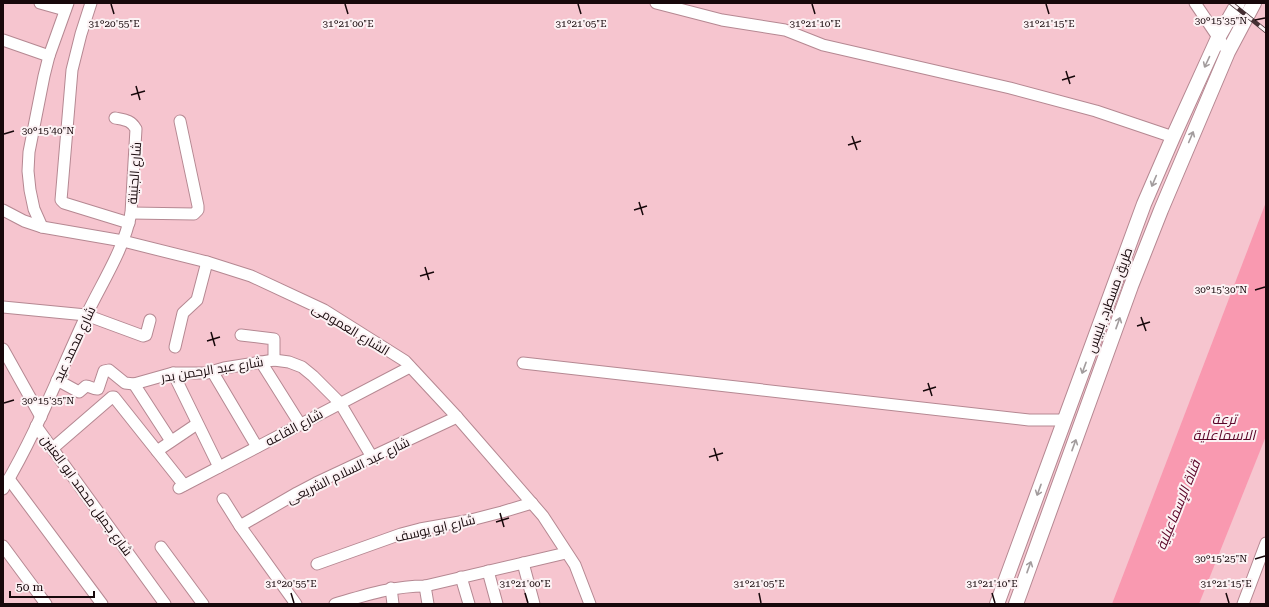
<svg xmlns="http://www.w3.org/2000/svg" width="1269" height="607" font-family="'Roboto Serif',Cairo,serif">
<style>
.water{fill:#f999b0}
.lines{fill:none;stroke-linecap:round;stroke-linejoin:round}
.minor-casing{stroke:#b58892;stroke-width:13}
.major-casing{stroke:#b58892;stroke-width:16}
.minor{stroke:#fff;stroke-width:11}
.major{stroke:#fff;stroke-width:14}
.rail-casing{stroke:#452f33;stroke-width:4.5}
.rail{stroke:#fcf2f4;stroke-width:3;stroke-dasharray:9;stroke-linecap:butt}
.oneway{stroke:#a29c9d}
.ticks{fill:none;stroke:#17080b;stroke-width:1.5}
.labels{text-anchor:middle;stroke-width:4;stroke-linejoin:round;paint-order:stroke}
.street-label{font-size:13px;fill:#17080b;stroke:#fcf2f4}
.water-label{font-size:14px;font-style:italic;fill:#5a0427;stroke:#fcf2f4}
.ticks-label{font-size:10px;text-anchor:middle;fill:#17080b;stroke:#fcf2f4;stroke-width:4;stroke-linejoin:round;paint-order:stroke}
</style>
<rect width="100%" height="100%" fill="#f6c5cf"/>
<!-- water -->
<path class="water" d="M1266 202V436L1199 604H1112Z"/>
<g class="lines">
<!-- minor casing -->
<g class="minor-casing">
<g id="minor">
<path d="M40 3 65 10"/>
<path d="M91 3 81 34 72 70 61 200 64 203 129 223"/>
<path d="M656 3 722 20 785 30 823 45 1010 88 1096 111 1173 137"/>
<path d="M1195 3 1228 52"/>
<path d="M3 40 49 56"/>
<path d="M3 210 24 221 42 227 123 241 207 262 251 276 324 310 405 361 457 417 543 516 575 565 590 604"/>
<path d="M131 213 194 214 198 210V206L180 121"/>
<path d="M42 227 34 209 30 190 28 171 29 152 44 76 49 56 68 3"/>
<path d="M3 307 86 315 143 336 146 335 150 320"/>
<path d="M241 335 274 339V360"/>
<path d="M175 347 183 313 197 300 207 262"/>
<path d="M3 349 41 417"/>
<path d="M261 362 300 424"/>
<path d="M523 363 1029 420H1065"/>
<path d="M212 371 257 447"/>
<path d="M173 373 219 467"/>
<path d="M57 380 79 392 86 386C90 386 94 390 98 389L104 371 109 370 125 383 134 384 173 373H207L224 368 274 360 289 362 302 367 313 376 340 403 372 457"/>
<path d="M134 384 171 441"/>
<path d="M36 426 165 604"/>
<path d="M53 448 112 397H114L184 485"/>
<path d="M157 451 197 424"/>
<path d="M9 479 102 604"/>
<path d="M179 488 410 367"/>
<path d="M3 489C36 434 59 374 86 316 102 282 124 250 131 213L136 129C131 120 125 120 115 118"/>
<path d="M223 499 240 526 296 604"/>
<path d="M240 526 297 493 316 483 457 417"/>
<path d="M3 546 46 604"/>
<path d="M161 547 203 604"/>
<path d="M523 563 534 604"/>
<path d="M317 564 401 534 420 529 471 520 502 512 532 503"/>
<path d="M488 571 497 604"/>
<path d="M461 577 469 604"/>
<path d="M425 586 428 604"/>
<path d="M391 588 393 604"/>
<path d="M335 604C366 595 393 586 425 586L566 553"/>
<path d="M1243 604 1266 543"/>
</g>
</g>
<!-- major casing -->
<g class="major-casing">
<g id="major">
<path d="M997 604 1144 204 1173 137 1218 38 1238 3"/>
<path d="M1016 604 1131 286 1161 210 1228 52 1254 3"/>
</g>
</g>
<!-- minor -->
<use href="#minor" class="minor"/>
<!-- major -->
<use href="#major" class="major"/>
<!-- rail casing -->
<g class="rail-casing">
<path id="rail" d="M1231 3 1266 31"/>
</g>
<!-- rail -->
<use href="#rail" class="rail"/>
</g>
<!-- one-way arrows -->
<defs><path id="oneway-shaft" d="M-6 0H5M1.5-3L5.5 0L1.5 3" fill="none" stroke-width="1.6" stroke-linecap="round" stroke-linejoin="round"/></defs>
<g class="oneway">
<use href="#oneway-shaft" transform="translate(1207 62) rotate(115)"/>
<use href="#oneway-shaft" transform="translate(1191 137) rotate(-67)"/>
<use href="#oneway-shaft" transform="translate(1154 181) rotate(113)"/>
<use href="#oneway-shaft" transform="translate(1118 323) rotate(-70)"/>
<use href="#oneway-shaft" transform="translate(1084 368) rotate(110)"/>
<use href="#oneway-shaft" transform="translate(1074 445) rotate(-70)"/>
<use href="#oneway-shaft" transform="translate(1039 490) rotate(110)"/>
<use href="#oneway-shaft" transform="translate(1029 567) rotate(-70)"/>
</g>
<!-- ticks -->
<path class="ticks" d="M111 4 114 14M345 4 348 14M578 4 581 14M812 4 815 14M1046 4 1049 14M1255 20 1265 18M1066 71 1070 84M1062 80 1075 76M136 86 140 100M131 95 145 91M4 134 14 131M852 136 857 150M848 145 861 141M639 202 643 215M634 210 647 206M425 267 429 280M420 276 434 272M1255 290 1265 287M1141 317 1146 331M1137 326 1150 322M211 332 215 346M207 341 220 337M928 383 932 396M923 391 936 387M4 403 14 400M714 448 718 461M709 457 723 453M500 513 504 527M496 522 509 518M1255 559 1265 556M291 593 294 603M525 593 528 603M759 593 761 603M992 593 995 603M1226 593 1229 603"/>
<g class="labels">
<!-- street labels -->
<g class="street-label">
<text transform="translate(134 173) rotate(-86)" y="5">شارع الجنينة</text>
<text transform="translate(1109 300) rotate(-70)" y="5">طريق مسطرد, بلبيس</text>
<text transform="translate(351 329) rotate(31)" y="5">الشارع العمومى</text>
<text transform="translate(74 344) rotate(-65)" y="5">شارع محمد عيد</text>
<text transform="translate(212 369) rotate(-9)" y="5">شارع عبد الرحمن بدر</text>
<text transform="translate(294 427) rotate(-28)" y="5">شارع القاعه</text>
<text transform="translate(348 470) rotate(-26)" y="5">شارع عبد السلام الشريعى</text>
<text transform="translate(87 495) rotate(54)" y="5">شارع جميل محمد ابو العنين</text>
<text transform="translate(435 528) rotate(-13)" y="5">شارع ابو يوسف</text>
</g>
<!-- water labels -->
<g class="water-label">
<text x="1224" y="424">ترعة<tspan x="1224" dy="16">الاسماعلية</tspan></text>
<text transform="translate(1178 505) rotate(-68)" y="5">قناة الإسماعيلية</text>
</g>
</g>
<g class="ticks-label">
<text x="1221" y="24">30°15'35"N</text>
<text x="114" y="27">31°20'55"E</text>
<text x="348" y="27">31°21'00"E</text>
<text x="581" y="27">31°21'05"E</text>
<text x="815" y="27">31°21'10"E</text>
<text x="1049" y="27">31°21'15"E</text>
<text x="48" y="134">30°15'40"N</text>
<text x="1221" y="293">30°15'30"N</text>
<text x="48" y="404">30°15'35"N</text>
<text x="1221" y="562">30°15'25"N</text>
<text x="291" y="587">31°20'55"E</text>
<text x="525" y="587">31°21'00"E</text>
<text x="759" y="587">31°21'05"E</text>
<text x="992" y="587">31°21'10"E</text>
<text x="1226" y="587">31°21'15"E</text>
</g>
<!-- border -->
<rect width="1269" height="607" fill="none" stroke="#17080b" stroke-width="8"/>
<!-- scale -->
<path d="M10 591v6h84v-6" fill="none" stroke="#17080b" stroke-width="2"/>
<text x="16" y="591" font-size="12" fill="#17080b" stroke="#fcf2f4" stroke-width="3" paint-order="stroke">50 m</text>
</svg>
